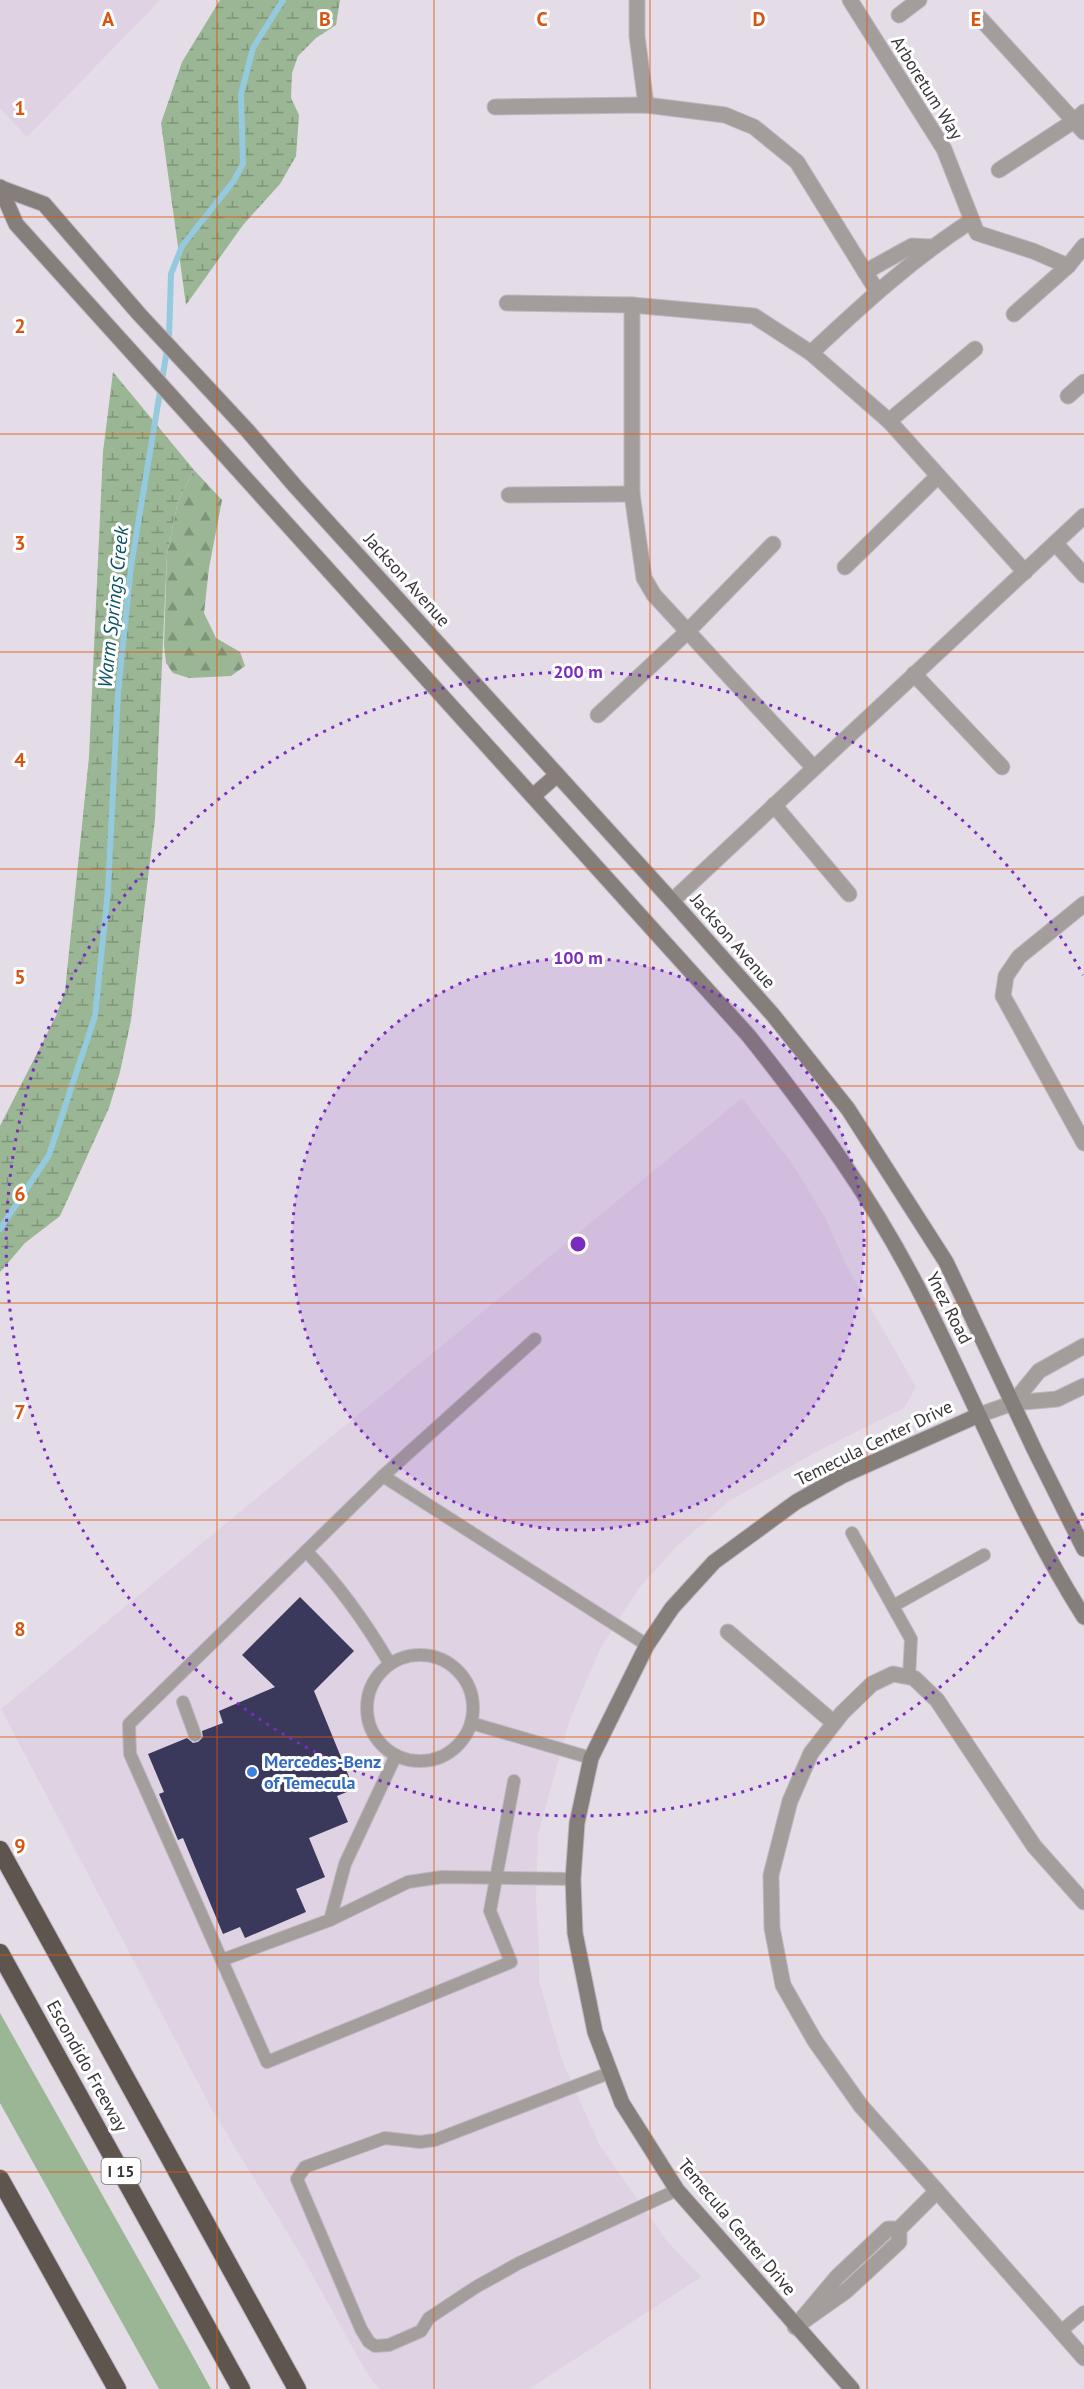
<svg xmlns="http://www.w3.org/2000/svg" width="1084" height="2389" font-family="'PT Sans',sans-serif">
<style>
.built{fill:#dfd2e3}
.grass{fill:#9ab694}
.forest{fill:url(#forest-firs)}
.wetland{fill:url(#wetland-marsh)}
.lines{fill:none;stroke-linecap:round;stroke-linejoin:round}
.stream{stroke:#95c9dd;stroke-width:6}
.building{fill:#3a385b}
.lane-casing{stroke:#beb7c0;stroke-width:14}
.street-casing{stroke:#beb7c0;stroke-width:17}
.secondary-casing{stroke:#beb7c0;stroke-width:17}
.highway-casing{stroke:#beb7c0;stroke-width:20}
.lane{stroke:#a39e9b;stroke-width:12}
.street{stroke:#a39e9b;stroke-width:15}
.secondary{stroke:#857e7a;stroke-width:15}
.highway{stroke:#5e554f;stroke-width:18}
.grid{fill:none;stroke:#d65611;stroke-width:1.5;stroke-opacity:0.55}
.ring{fill:none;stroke:#7b2cbf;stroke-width:3;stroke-dasharray:3 6}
.shop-dot{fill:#3f7fe0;stroke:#fff;stroke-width:2}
.labels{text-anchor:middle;stroke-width:6;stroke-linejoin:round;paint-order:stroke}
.shield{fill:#fff;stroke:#747275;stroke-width:1.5}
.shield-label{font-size:16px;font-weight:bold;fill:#39363a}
.street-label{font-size:18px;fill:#39363a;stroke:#fff}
.shop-label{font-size:18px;font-weight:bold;fill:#366cbe;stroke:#fff;text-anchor:start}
.water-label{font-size:20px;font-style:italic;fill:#0d5368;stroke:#fff}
.grid-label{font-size:20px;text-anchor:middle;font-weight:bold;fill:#d65611;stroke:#fff;stroke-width:6;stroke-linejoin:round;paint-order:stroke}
.centre{fill:#7b2cbf;stroke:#fff;stroke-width:3}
.ring-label{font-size:18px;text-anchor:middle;font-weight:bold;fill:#7b2cbf;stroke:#fff;stroke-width:6;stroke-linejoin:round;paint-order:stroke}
</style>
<defs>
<pattern id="forest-firs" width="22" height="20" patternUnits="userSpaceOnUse" patternTransform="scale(1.5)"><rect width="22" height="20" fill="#9ab694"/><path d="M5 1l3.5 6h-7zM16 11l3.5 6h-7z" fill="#7f957a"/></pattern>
<pattern id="wetland-marsh" width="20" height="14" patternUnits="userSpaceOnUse" patternTransform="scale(1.5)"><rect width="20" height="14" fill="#9ab694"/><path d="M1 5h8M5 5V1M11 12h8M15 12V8" fill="none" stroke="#7f957a"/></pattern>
</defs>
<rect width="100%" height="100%" fill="#e4dce6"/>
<!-- built -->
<g class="built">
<path d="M0 0H160L27 137 0 108Z"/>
<path d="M742 1098 792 1163 826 1219 847 1267 916 1387 904 1408 816 1452 729 1501 677 1546 638 1589 600 1649 570 1719 538 1834 536 1900 539 1953V1981L563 2063 600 2146 666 2240 701 2277 529 2389H379L364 2368 303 2258 214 2113 1 1709Z"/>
</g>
<!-- grass -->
<path class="grass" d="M0 2013 189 2349 211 2389H159L0 2103Z"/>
<!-- forest -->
<path class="forest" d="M194 470 222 500 209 568 204 613 216 638 240 652 245 666 231 676 189 678 173 673 166 663 164 645 167 554 178 501Z"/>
<!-- wetland -->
<g class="wetland">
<path d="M220 0H340L336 25 316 38 298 56 292 73 291 98 299 115 296 156 280 184 243 225 186 305 161 123 182 62Z"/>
<path d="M113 372 194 470 178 501 167 554 155 819 131 1020 120 1072 109 1108 60 1216 25 1243 0 1272V1126L56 1016 65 991 89 757 103 452Z"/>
</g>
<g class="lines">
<!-- stream -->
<path class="stream" d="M0 1229 49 1155 95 1016 108 890 118 693 131 566 169 338 171 274 182 246 233 182 243 164 241 94 253 48 283 0"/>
</g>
<!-- building -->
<path class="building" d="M300 1597 354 1651 314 1691 354 1789 337 1796 348 1822 309 1838 325 1877 296 1889 306 1912 245 1938 240 1927 223 1934 183 1838 178 1840 159 1794 164 1792 148 1754 187 1738 193 1743 198 1742 203 1737 202 1731 223 1723 219 1711 275 1687 242 1655Z"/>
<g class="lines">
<!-- lane casing -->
<g class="lane-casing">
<g id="lane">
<path d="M383 1476 535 1339"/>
<path d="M852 1533 911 1639 909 1677"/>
<path d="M306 1551C339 1585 366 1623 390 1664"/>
<path d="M893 1606 984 1555"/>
<circle cx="420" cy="1708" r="53"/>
<path d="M183 1702 195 1735"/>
<path d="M471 1723 591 1758"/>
<path d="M514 1781 490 1911 511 1962 267 2062 130 1754 129 1724 383 1476 647 1645"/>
<path d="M330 1920 408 1882 442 1877 573 1879"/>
<path d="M222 1960 330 1920 345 1864 396 1755"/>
<path d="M609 2073 435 2140 420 2142 385 2138 305 2167 297 2179 361 2329 369 2342 375 2346 389 2345 421 2331 429 2318 476 2287 519 2263 677 2190"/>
<path d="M1061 2331 1084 2312"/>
</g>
</g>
<!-- street casing -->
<g class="street-casing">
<g id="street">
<path d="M637 0V36L646 105"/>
<path d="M850 0 944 149 977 233 1033 251 1068 266"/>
<path d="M899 15 919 0"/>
<path d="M980 18 1084 132"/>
<path d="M495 107 646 105 725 115 754 127 797 162 877 291"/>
<path d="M999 170 1074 121 1084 112"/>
<path d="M865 272 912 246 931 247"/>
<path d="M507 303 632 305 754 316 811 353 889 421 1025 572"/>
<path d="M632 305V494L644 578 654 595 813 767"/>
<path d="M1014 314 1068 266 1084 246"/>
<path d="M811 353C862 305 912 259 971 221"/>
<path d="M1068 396 1084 382"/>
<path d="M889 421 975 349"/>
<path d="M509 495 632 494"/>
<path d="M1055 543 1084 575"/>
<path d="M845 567 938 476"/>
<path d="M914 674 1002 767"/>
<path d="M598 715 687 632 773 544"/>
<path d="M774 805 849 894"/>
<path d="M672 901 1084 516"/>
<path d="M1084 904 1019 957 1006 976 1003 996 1084 1143"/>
<path d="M1013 1403 1039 1371 1084 1346"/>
<path d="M979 1415 1013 1403 1057 1399 1084 1386"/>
<path d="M728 1632 834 1723"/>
<path d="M937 2191 861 2106 815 2041 783 1985 772 1928 771 1875 790 1801 811 1753 842 1713 872 1684 893 1674 914 1678 937 1700 1034 1846 1084 1902"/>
<path d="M899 2229H888L837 2277 795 2327 846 2291 899 2242V2229L937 2191 1084 2358"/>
</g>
</g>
<!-- secondary casing -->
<g class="secondary-casing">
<g id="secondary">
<path d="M0 187 16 224 748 1035C812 1115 873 1199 920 1292 975 1400 1019 1515 1084 1617"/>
<path d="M1 188 44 204 139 314 247 430 295 486 672 901 773 1015 848 1109 946 1262 1035 1451 1084 1549"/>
<path d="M533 796 557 775"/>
<path d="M852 2389 677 2190 622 2103 595 2032 575 1933 573 1879 577 1823 591 1758 647 1645 672 1608 714 1562 796 1502 842 1476 979 1415"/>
</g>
</g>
<!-- highway casing -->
<g class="highway-casing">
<g id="highway">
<path d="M0 1850 297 2389"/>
<path d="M0 1953 241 2389"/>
<path d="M0 2179 117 2389"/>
</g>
</g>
<!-- lane -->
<use href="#lane" class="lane"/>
<!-- street -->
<use href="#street" class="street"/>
<!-- secondary -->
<use href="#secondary" class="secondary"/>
<!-- highway -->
<use href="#highway" class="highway"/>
</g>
<!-- grid -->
<path class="grid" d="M217 0V2389M434 0V2389M650 0V2389M867 0V2389M0 217H1084M0 434H1084M0 652H1084M0 869H1084M0 1086H1084M0 1303H1084M0 1520H1084M0 1737H1084M0 1955H1084M0 2172H1084"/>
<!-- distance rings -->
<circle cx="578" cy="1244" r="286" fill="#7b2cbf" fill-opacity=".12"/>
<g class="ring">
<circle cx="578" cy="1244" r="286"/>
<path d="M1083 1513A572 572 0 1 1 1083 975"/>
</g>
<!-- markers -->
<circle class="shop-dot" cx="252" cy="1772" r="6"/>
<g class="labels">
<!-- shield labels -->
<rect class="shield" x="101.5" y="2158" width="39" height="26" rx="4.5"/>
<g class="shield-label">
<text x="121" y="2177">I 15</text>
</g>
<!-- street labels -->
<g class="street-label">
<text transform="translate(927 88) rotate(58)" y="6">Arboretum Way</text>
<text transform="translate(407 580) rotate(48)" y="6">Jackson Avenue</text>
<text transform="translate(733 941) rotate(49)" y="6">Jackson Avenue</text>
<text transform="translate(949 1308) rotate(63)" y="6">Ynez Road</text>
<text transform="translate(874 1443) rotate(-26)" y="6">Temecula Center Drive</text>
<text transform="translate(87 2066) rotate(61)" y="6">Escondido Freeway</text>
<text transform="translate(737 2227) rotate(50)" y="6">Temecula Center Drive</text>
</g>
<!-- shop labels -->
<g class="shop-label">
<text x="264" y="1768">Mercedes-Benz<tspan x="264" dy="21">of Temecula</tspan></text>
</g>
<!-- water labels -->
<g class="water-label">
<text transform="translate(113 607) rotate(-84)" y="7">Warm Springs Creek</text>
</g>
</g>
<g class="grid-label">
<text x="108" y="26">A</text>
<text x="325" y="26">B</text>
<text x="542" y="26">C</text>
<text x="759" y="26">D</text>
<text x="976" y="26">E</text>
<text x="20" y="115">1</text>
<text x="20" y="333">2</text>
<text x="20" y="550">3</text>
<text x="20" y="767">4</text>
<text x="20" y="984">5</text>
<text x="20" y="1201">6</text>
<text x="20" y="1419">7</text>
<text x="20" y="1636">8</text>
<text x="20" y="1853">9</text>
</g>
<circle cx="578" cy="1244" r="9" class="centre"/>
<g class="ring-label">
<text x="578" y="678">200 m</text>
<text x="578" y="964">100 m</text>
</g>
</svg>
